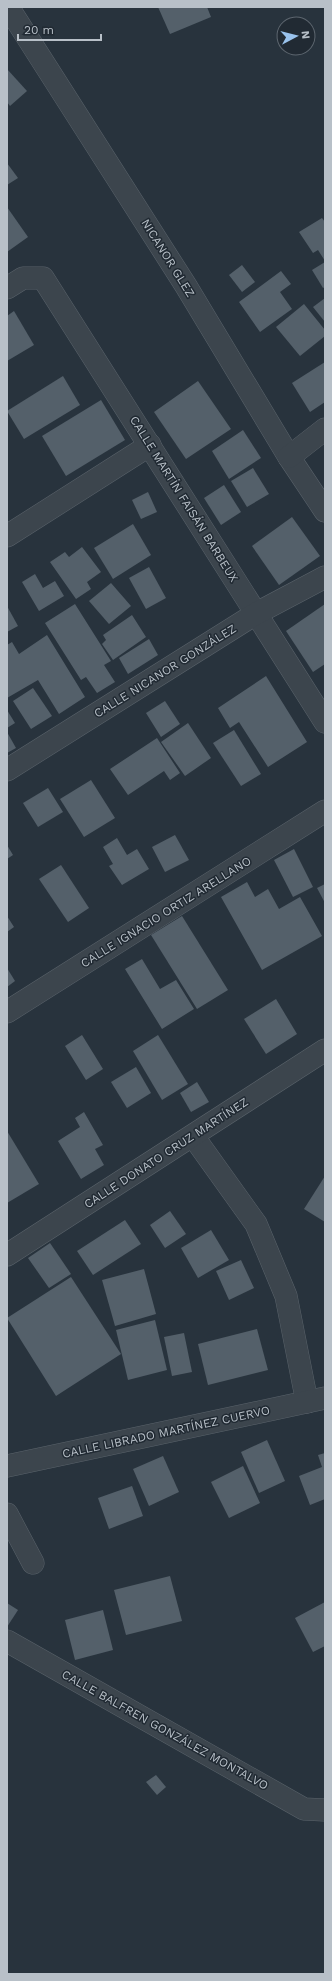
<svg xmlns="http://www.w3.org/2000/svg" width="332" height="1981" font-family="'Work Sans',sans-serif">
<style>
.building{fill:#54606a}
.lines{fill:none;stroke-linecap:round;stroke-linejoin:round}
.minor-casing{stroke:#5a636b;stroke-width:23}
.minor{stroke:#3c454d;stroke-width:22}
.labels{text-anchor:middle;stroke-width:3;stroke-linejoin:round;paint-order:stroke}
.street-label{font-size:12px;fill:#b8c0c8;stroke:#212a33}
</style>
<rect width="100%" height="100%" fill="#28333d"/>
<!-- building -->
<g class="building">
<path d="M158 7H207L211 17 170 34Z"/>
<path d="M7 69 27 91 10 106 7 102Z"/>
<path d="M7 163 18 178 7 185Z"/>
<path d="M7 207 28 237 7 252Z"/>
<path d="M322 218 325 222V261L318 250 313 253 299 232Z"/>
<path d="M325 262V287L323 288 312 270Z"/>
<path d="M242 265 255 282 242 292 229 275Z"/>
<path d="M281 271 291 284 280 292 292 309 260 332 239 302Z"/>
<path d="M325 298V322L313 307Z"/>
<path d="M304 304 325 330V336L300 356 276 327Z"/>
<path d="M14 311 34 345 7 361V316Z"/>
<path d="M325 362V402L310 412 292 383Z"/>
<path d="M63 376 80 405 24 439 7 411Z"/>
<path d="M198 381 231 429 186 459 154 412Z"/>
<path d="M101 400 125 440 66 476 42 436Z"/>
<path d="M243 430 261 458 229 479 212 451Z"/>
<path d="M253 468 269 494 247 507 231 481Z"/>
<path d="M224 485 241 512 221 525 204 498Z"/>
<path d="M148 492 157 512 141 519 132 500Z"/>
<path d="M292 517 320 556 279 585 252 546Z"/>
<path d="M133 524 151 555 113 579 94 548Z"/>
<path d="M82 547 101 572 87 582 91 589 76 599 50 562 65 552 69 557Z"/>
<path d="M149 567 166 598 146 609 129 578Z"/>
<path d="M35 574 43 588 55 581 64 596 39 611 22 582Z"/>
<path d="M111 583 131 606 109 624 89 601Z"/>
<path d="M75 604 111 661 104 665 115 682 97 693 86 677 81 680 45 623Z"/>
<path d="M325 604V664L313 672 286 631Z"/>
<path d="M7 606 18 626 7 632Z"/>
<path d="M132 615 146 637 113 660 102 644 106 640 103 635Z"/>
<path d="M47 635 85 697 59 714 38 680 7 698V645L12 642 19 654Z"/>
<path d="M149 639 158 655 128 674 119 658Z"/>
<path d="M266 676 307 742 268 767 239 722 230 728 218 708Z"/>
<path d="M33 688 52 716 31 729 13 701Z"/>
<path d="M165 701 180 724 161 737 146 713Z"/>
<path d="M7 710 15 723 7 728Z"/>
<path d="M188 723 211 758 185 776 161 742Z"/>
<path d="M234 730 261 774 241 786 213 743Z"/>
<path d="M7 732 16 748 7 753Z"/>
<path d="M157 738 180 773 170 780 164 771 128 795 110 769Z"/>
<path d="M91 780 115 818 84 837 60 799Z"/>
<path d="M48 788 63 812 38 827 23 803Z"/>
<path d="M175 835 189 860 165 872 152 847Z"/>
<path d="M117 838 127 855 137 849 149 869 122 885 109 866 113 864 103 847Z"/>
<path d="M7 845 13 855 7 859Z"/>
<path d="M294 849 313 887 293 897 274 860Z"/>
<path d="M61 865 89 908 68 922 39 879Z"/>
<path d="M247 882 255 897 268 889 279 909 300 897 322 936 262 970 221 897Z"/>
<path d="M325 884V903L317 888Z"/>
<path d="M7 916 14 927 7 932Z"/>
<path d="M182 916 228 990 197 1009 151 935Z"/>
<path d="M142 959 160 989 176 980 194 1009 162 1029 125 969Z"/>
<path d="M7 968 15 981 7 987Z"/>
<path d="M276 999 297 1034 266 1054 244 1019Z"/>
<path d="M82 1035 103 1069 86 1080 65 1046Z"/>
<path d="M158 1035 188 1084 162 1100 133 1051Z"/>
<path d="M136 1067 151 1093 127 1108 111 1082Z"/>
<path d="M197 1082 209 1102 191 1112 180 1093Z"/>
<path d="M84 1112 103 1145 95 1149 104 1165 81 1179 58 1141 80 1127 75 1118Z"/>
<path d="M7 1131 39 1184 7 1203Z"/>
<path d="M325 1176V1222L304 1209Z"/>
<path d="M170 1211 186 1234 165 1248 150 1225Z"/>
<path d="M125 1220 141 1244 93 1275 77 1251Z"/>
<path d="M211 1230 229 1260 198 1278 181 1248Z"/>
<path d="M50 1243 71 1274 49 1288 28 1258Z"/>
<path d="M241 1260 254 1288 229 1300 216 1271Z"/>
<path d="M144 1269 156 1314 115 1326 102 1280Z"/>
<path d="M71 1277 121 1354 56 1396 7 1318Z"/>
<path d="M155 1320 167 1370 128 1380 116 1330Z"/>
<path d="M257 1329 268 1370 208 1385 198 1344Z"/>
<path d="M184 1333 192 1372 172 1376 164 1337Z"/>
<path d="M267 1440 285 1481 259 1493 241 1452Z"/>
<path d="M325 1453V1499L310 1505 299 1476 322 1467 318 1455Z"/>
<path d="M163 1456 179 1492 149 1506 133 1469Z"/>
<path d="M243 1466 260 1503 229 1518 211 1482Z"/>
<path d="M132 1486 143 1516 109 1529 98 1498Z"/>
<path d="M170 1576 182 1621 126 1635 114 1590Z"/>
<path d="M325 1602V1646L313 1652 295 1618Z"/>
<path d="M7 1603 18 1610 7 1627Z"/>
<path d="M103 1610 113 1650 75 1660 65 1620Z"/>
<path d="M156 1775 166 1787 157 1795 146 1782Z"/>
</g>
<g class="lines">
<!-- minor casing -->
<g class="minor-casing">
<g id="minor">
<path d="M8 7 186 286 289 457 325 511"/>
<path d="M7 288 23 278H43L325 722"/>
<path d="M289 457 325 429"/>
<path d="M7 536 150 445"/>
<path d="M7 770 257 613 325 577"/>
<path d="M7 1012 325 811"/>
<path d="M193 1136 256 1224 286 1296 307 1402"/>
<path d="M7 1255 325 1050"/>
<path d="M7 1466 325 1398"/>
<path d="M7 1514 33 1563"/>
<path d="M7 1641 304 1809 325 1810"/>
</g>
</g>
<!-- minor -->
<use href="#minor" class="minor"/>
</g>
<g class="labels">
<!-- street labels -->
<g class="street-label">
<text transform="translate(168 258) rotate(58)" y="4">NICANOR GLEZ</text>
<text transform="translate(184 499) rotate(58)" y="4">CALLE MARTÍN FAISÁN BARBEUX</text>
<text transform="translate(165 671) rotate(-32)" y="4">CALLE NICANOR GONZÁLEZ</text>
<text transform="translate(166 912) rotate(-32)" y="4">CALLE IGNACIO ORTIZ ARELLANO</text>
<text transform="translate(166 1153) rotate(-33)" y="4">CALLE DONATO CRUZ MARTÍNEZ</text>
<text transform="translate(166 1432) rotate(-12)" y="4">CALLE LIBRADO MARTÍNEZ CUERVO</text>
<text transform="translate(165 1730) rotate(29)" y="4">CALLE BALFREN GONZÁLEZ MONTALVO</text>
</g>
</g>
<!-- border -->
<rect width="332" height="1981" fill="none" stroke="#b8c0c8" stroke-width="16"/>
<!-- north arrow -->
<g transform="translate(296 36) rotate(83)"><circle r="19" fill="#212a33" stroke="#5d666f"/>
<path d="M0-3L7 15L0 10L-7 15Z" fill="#99c2ec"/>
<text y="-6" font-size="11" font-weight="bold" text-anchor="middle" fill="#b8c0c8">N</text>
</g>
<!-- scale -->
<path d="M18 34v6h83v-6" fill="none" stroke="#b8c0c8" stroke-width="2"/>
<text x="24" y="34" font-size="12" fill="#b8c0c8" stroke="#212a33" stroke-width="3" paint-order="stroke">20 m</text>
</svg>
